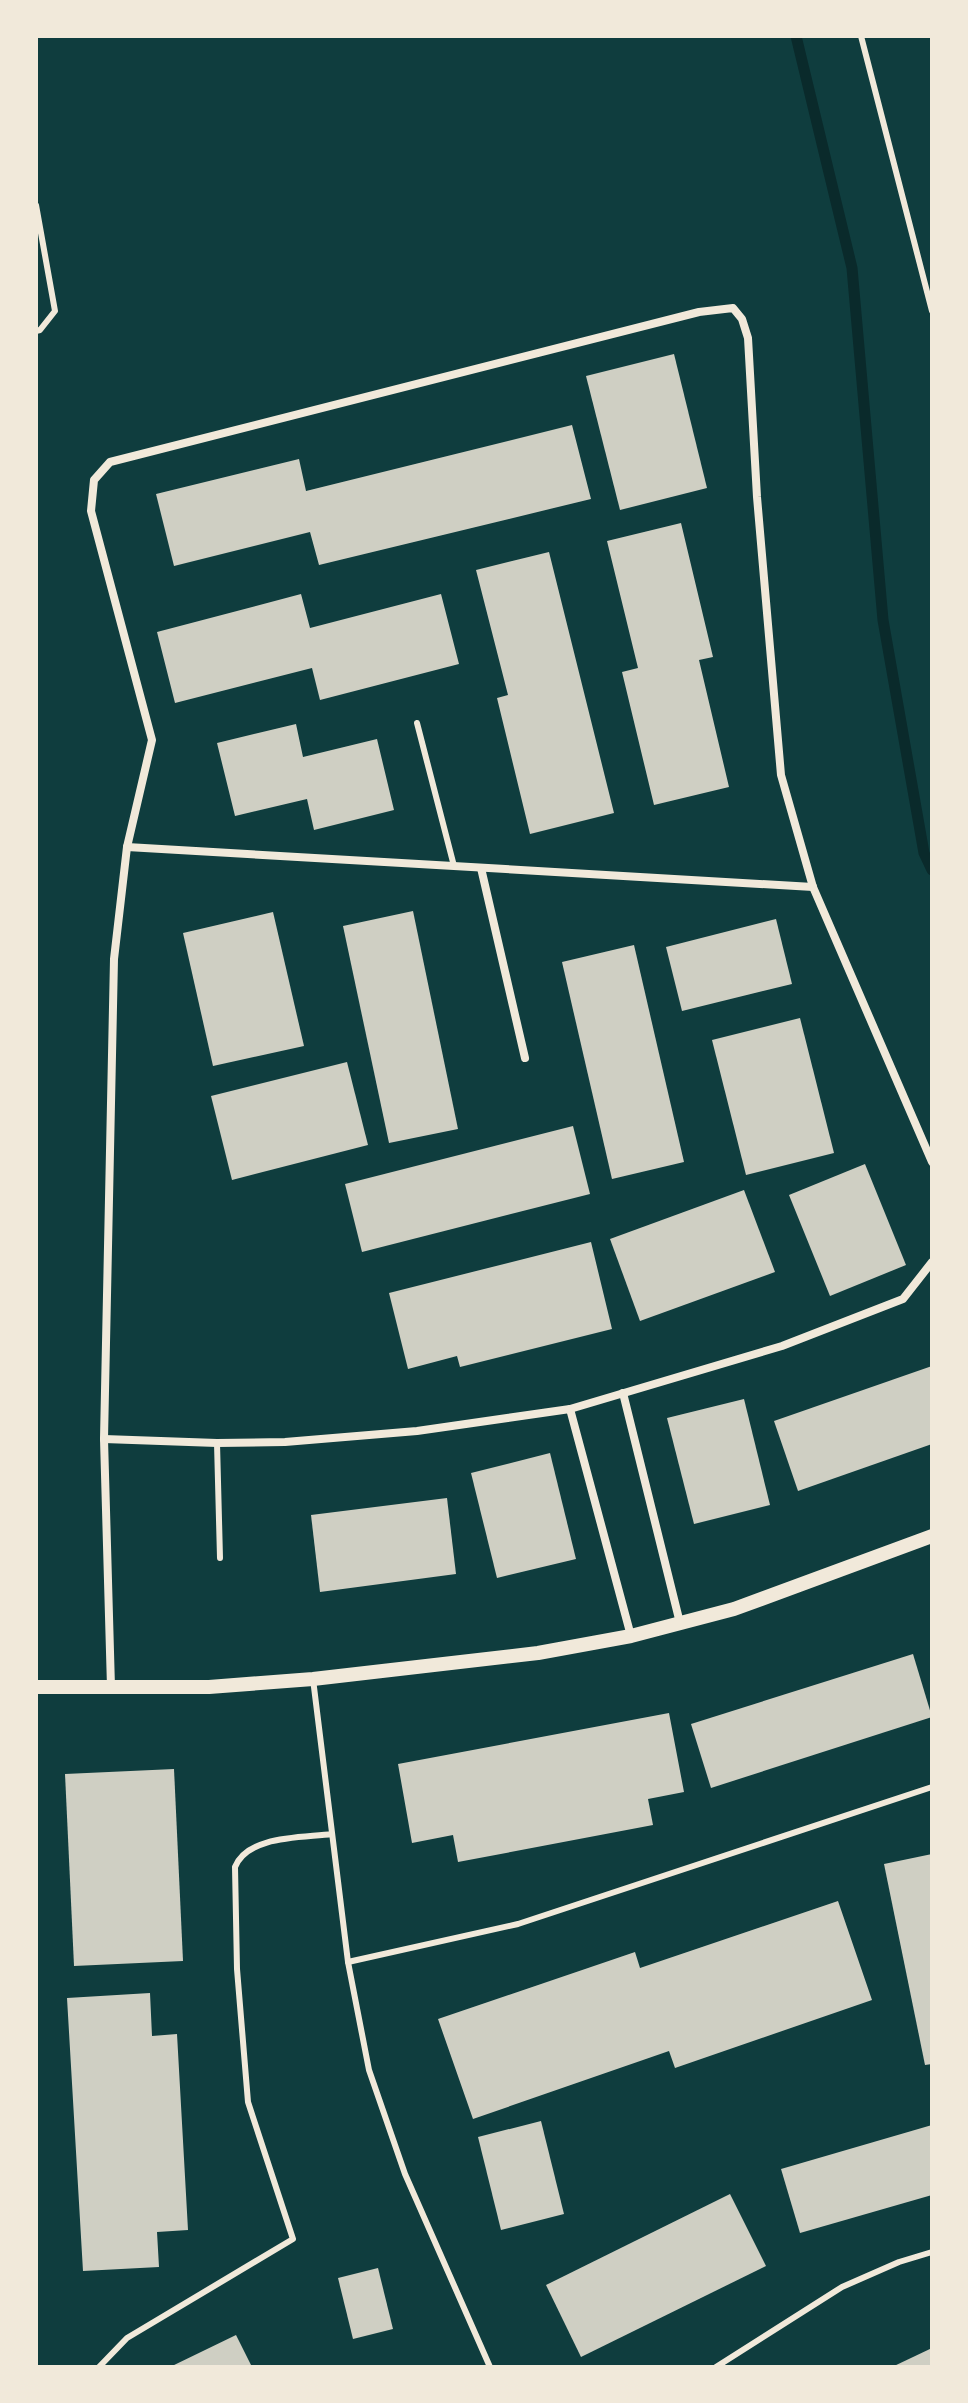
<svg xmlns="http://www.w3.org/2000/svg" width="968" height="2403" font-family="Merriweather,serif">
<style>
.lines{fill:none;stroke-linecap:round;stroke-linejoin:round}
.stream{stroke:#0a2a2b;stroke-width:11}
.building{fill:#cfcfc3}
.service{stroke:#f1e9da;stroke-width:6}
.minor{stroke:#f1e9da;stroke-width:8}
.tertiary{stroke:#f1e9da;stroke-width:14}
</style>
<rect width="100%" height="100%" fill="#0f3d3e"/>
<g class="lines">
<!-- stream -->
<path class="stream" d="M796 36 852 268 883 620 924 853 932 870"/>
</g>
<!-- building -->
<g class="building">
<path d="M674 354 707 488 620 510 586 376Z"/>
<path d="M572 425 591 499 319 565 310 532 174 566 156 494 299 459 306 491Z"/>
<path d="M681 523 713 657 699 660 729 787 654 805 622 672 638 668 607 541Z"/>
<path d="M549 552 614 813 530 834 497 698 508 695 476 570Z"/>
<path d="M301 594 310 628 441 594 459 664 320 700 312 668 175 703 157 632Z"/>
<path d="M296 724 303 757 377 739 394 810 314 830 307 799 235 816 217 743Z"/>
<path d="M413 911 458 1129 389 1143 343 926Z"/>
<path d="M273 912 304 1046 213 1066 183 933Z"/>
<path d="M776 919 792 984 682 1011 666 947Z"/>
<path d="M634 945 684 1162 612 1179 562 962Z"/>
<path d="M800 1018 834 1153 746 1175 712 1040Z"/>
<path d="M347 1062 368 1145 232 1180 211 1096Z"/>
<path d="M573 1126 590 1194 362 1252 345 1184Z"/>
<path d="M865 1164 906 1265 830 1296 789 1195Z"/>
<path d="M744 1190 775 1272 640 1321 610 1239Z"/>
<path d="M591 1242 612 1329 460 1367 457 1356 408 1369 389 1293Z"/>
<path d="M932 1366V1444L798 1491 774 1421Z"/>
<path d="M744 1399 770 1505 694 1524 667 1418Z"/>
<path d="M550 1453 576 1559 497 1578 471 1473Z"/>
<path d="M447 1498 456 1574 320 1592 311 1515Z"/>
<path d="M913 1654 932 1717 711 1788 691 1724Z"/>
<path d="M669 1713 684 1792 648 1799 653 1825 458 1862 453 1835 412 1843 398 1764Z"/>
<path d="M174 1769 183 1961 74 1966 65 1774Z"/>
<path d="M932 1854V2064L925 2065 884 1864Z"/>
<path d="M838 1901 872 2000 675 2068 669 2051 473 2119 438 2019 635 1952 640 1968Z"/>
<path d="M150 1993 152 2036 177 2034 188 2230 157 2232 159 2267 83 2271 67 1998Z"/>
<path d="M541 2121 564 2214 501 2230 478 2137Z"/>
<path d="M932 2125V2195L800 2233 781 2169Z"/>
<path d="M730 2194 766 2266 581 2357 546 2285Z"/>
<path d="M378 2268 393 2329 353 2339 338 2278Z"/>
<path d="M236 2335 252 2367H170Z"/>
<path d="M932 2348V2367H892Z"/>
</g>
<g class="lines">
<!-- service -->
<g class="service">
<path d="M861 36 932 311"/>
<path d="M36 205 55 311 40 330 36 331"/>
<path d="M417 723 454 866"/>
<path d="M217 1443 220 1558"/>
<path d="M313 1679 348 1962 369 2070 405 2174 490 2367"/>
<path d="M348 1962 518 1924 932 1787"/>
<path d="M99 2367 127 2338 293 2239 248 2102 237 1969 235 1867C248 1835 303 1838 332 1834"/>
<path d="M716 2367 842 2287 899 2262 932 2252"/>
</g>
<!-- minor -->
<g class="minor">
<path d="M127 847 813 887"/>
<path d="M481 868 525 1058"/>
<path d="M623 1393 680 1623"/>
<path d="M570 1409 631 1636"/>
<path d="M104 1439 217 1443 285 1442 417 1431 570 1409 782 1346 903 1299 932 1262"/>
<path d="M111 1687 104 1439 114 959 127 847 152 740 91 511 94 480 110 462 699 312 733 308 742 319 748 338 757 497 781 775 813 887 932 1162"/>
</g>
<!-- tertiary -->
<path class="tertiary" d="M36 1687H209L313 1679 538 1653 631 1636 734 1609 932 1536"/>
</g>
<!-- border -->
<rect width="968" height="2403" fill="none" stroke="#f1e9da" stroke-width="76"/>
</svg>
